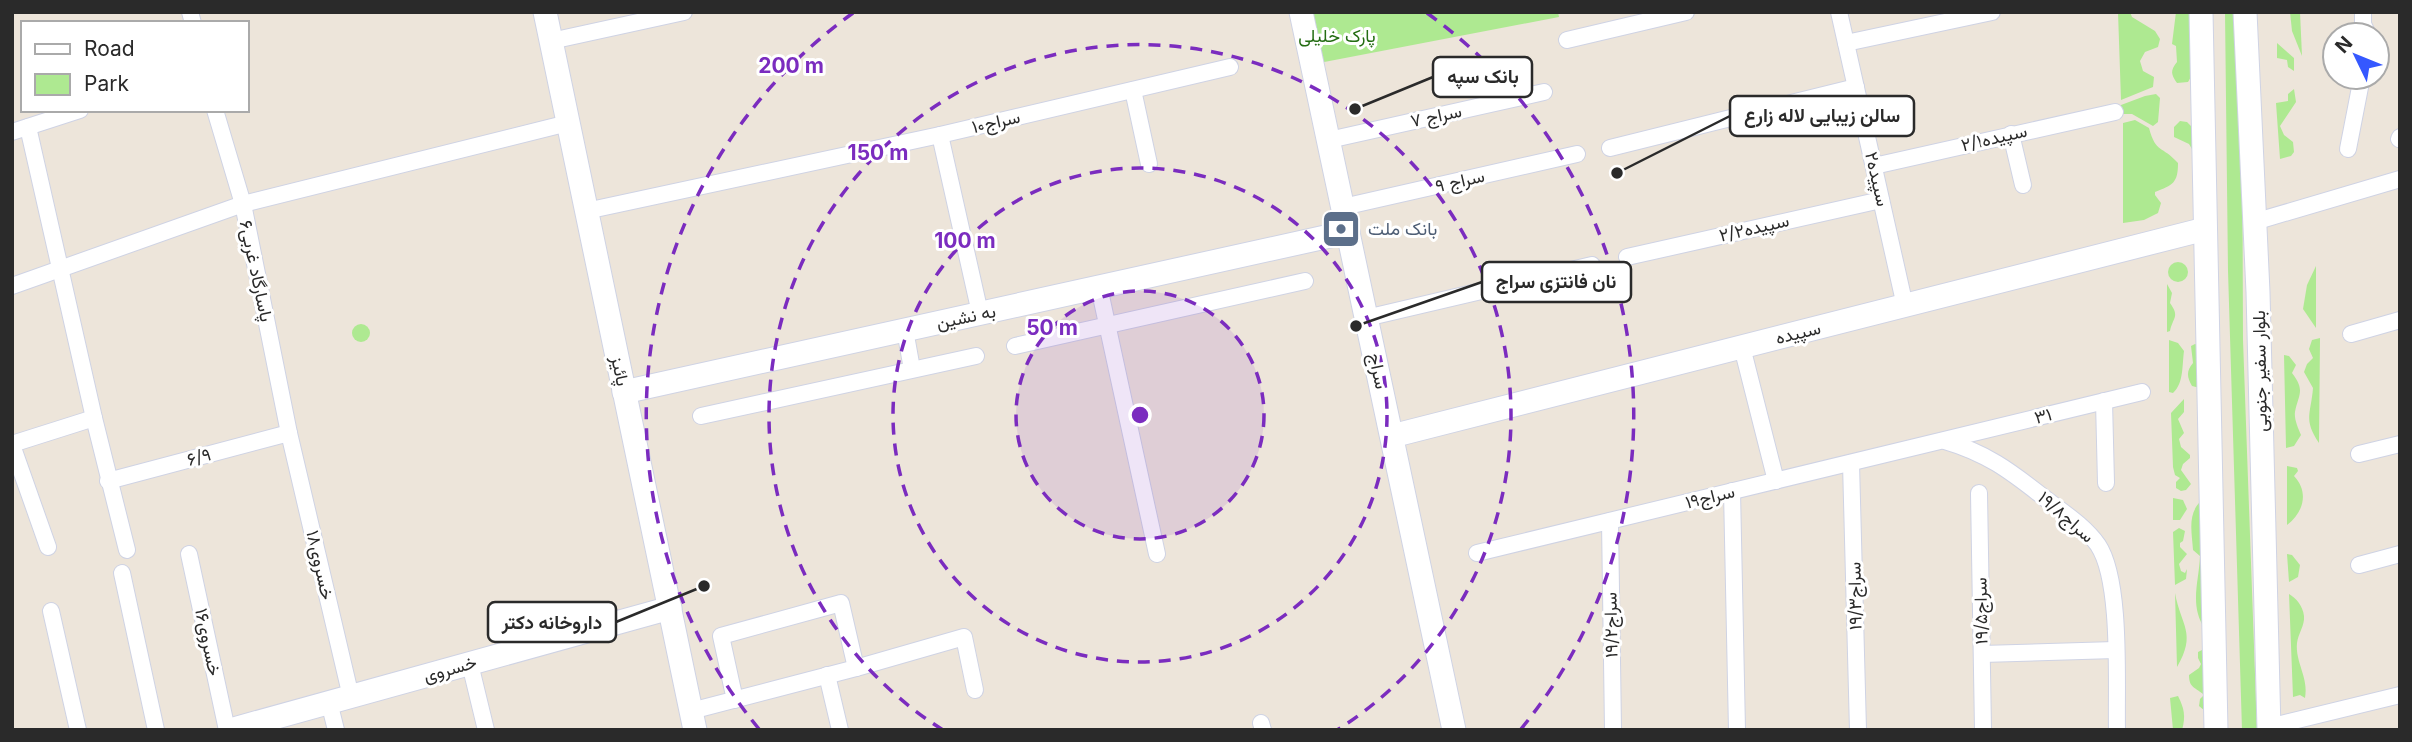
<svg xmlns="http://www.w3.org/2000/svg" width="2412" height="742" font-family="Inter,Vazirmatn,sans-serif">
<style>
.green{fill:#aee991}
.lines{fill:none;stroke-linecap:round;stroke-linejoin:round}
.street-casing{stroke:#cfd3e4;stroke-width:18}
.secondary-casing{stroke:#cfd3e4;stroke-width:25}
.street{stroke:#fff;stroke-width:16}
.secondary{stroke:#fff;stroke-width:23}
.ring{fill:none;stroke:#7b2cbf;stroke-width:3.5;stroke-dasharray:12 9}
.labels{text-anchor:middle;stroke-width:6;stroke-linejoin:round;paint-order:stroke}
.park-label{font-size:18px;fill:#246d13;stroke:#fff}
.street-label{font-size:18px;fill:#2a2a2a;stroke:#fff}
.service-label{font-size:18px;fill:#4e5e75;stroke:#fff;text-anchor:start}
.centre{fill:#7b2cbf;stroke:#fff;stroke-width:3.5}
.ring-label{font-size:21px;text-anchor:middle;font-weight:bold;fill:#7b2cbf;stroke:#fff;stroke-width:6;stroke-linejoin:round;paint-order:stroke}
.leader{fill:none;stroke:#2a2a2a;stroke-width:2.5}
.callout-dot{fill:#2a2a2a;stroke:#fff;stroke-width:2.5}
.callout{fill:#fff;stroke:#2a2a2a;stroke-width:2.5}
.callout-label{font-size:19px;text-anchor:middle;font-weight:bold;fill:#2a2a2a}
</style>
<rect width="100%" height="100%" fill="#ede5da"/>
<!-- green -->
<g class="green">
<path d="M1308 12H1558L1559 17 1319 63Z"/>
<path d="M2118 12H2130L2132 17 2155 31 2160 39 2158 47 2145 52 2140 61 2143 71 2154 77 2153 87 2121 100Z"/>
<path d="M2176 12H2190L2192 75 2188 82 2177 83C2171 74 2170 71 2177 62L2176 46 2172 44Z"/>
<path d="M2225 12H2236L2242 73 2243 340 2257 730H2242L2228 271Z"/>
<path d="M2290 12H2300L2302 56 2292 31Z"/>
<path d="M2277 43 2294 58V71L2288 67 2287 60 2277 58Z"/>
<path d="M2294 89 2296 102 2280 126 2284 135 2293 142 2294 152 2291 156 2280 159 2276 103 2288 101V94Z"/>
<path d="M2156 94 2160 98 2158 122 2153 126 2132 114H2122L2121 105 2145 96Z"/>
<path d="M2135 120 2149 128C2156 154 2162 145 2178 163 2178 183 2173 185 2155 192V195L2161 203 2158 213 2144 220 2123 223V123Z"/>
<path d="M2180 121 2187 122 2192 127V149L2189 144 2174 137V127Z"/>
<circle cx="2178" cy="272" r="10"/>
<path d="M2316 266V328L2303 309 2307 285Z"/>
<path d="M2167 284 2172 293 2170 303C2180 317 2173 317 2170 331L2167 332Z"/>
<circle cx="361" cy="333" r="9"/>
<path d="M2320 338 2319 443C2303 419 2311 414 2313 388L2304 372 2307 364 2313 358 2309 349 2312 340Z"/>
<path d="M2169 340 2178 343 2184 351C2182 365 2184 383 2173 393L2169 392Z"/>
<path d="M2195 344 2199 345 2200 388 2192 386C2187 377 2186 371 2193 363L2191 346Z"/>
<path d="M2284 355 2289 356 2296 365 2292 373C2306 391 2298 395 2295 412 2294 419 2298 428 2301 435L2294 446 2286 448Z"/>
<path d="M2184 399V412L2178 419 2184 433 2179 439 2181 447 2190 455V458L2183 464 2181 470 2191 484 2186 490 2181 491 2176 488V482L2180 478 2175 475 2173 467 2171 413Z"/>
<path d="M2287 466 2297 468 2298 471 2294 476C2309 492 2304 512 2287 525Z"/>
<path d="M2173 498 2183 500 2187 509 2180 520H2173Z"/>
<path d="M2201 501 2205 629C2189 605 2199 582 2200 556L2193 550C2192 533 2187 514 2201 501Z"/>
<path d="M2179 528 2185 531 2183 541 2180 543V547L2187 554 2179 564 2181 571 2185 573 2187 569 2186 579 2175 585 2173 532Z"/>
<path d="M2287 554 2292 555 2300 565 2298 577 2289 582Z"/>
<path d="M2175 593C2181 626 2197 633 2177 667Z"/>
<path d="M2289 594C2296 598 2303 606 2304 616 2305 625 2298 634 2297 643 2295 662 2309 678 2305 698L2300 695 2293 697Z"/>
<path d="M2204 649 2205 711 2199 706 2200 699 2204 695C2196 687 2189 689 2189 675L2199 668 2201 664 2198 658V652Z"/>
<path d="M2178 696C2184 708 2186 716 2182 730H2173L2170 698Z"/>
</g>
<g class="lines">
<!-- street casing -->
<g class="street-casing">
<g id="street">
<path d="M190 12 193 23"/>
<path d="M1839 12 1905 306"/>
<path d="M2363 12V24L2368 35"/>
<path d="M1567 40 1686 12"/>
<path d="M551 41 684 12"/>
<path d="M1846 43 1992 12"/>
<path d="M1133 90 1149 164"/>
<path d="M215 110 243 204 289 433 351 697"/>
<path d="M28 127 94 418 127 550"/>
<path d="M12 132 80 110"/>
<path d="M2011 134 2023 185"/>
<path d="M940 135 980 313"/>
<path d="M2399 139 2400 137"/>
<path d="M1329 140 1544 92"/>
<path d="M1610 148 1856 87"/>
<path d="M2348 149 2362 77"/>
<path d="M1874 166 2115 112"/>
<path d="M1343 207 1577 154"/>
<path d="M586 211 940 135 1230 67"/>
<path d="M2254 222 2400 179"/>
<path d="M1627 257 1881 200"/>
<path d="M12 286 243 204 568 123"/>
<path d="M1099 287 1157 554"/>
<path d="M1366 318 1592 265"/>
<path d="M905 330 912 369"/>
<path d="M2351 334 2400 320"/>
<path d="M1015 346 1305 281"/>
<path d="M1742 347 1776 481"/>
<path d="M2104 401 2106 483"/>
<path d="M701 416 976 356"/>
<path d="M1945 441C1986 453 2009 470 2042 496 2061 511 2084 525 2098 545 2122 581 2116 684 2117 730"/>
<path d="M12 444 94 418"/>
<path d="M12 445 48 547"/>
<path d="M2359 454 2400 444"/>
<path d="M1851 463 1858 730"/>
<path d="M108 481 289 433"/>
<path d="M1732 491 1737 730"/>
<path d="M1979 493 1983 730"/>
<path d="M1610 521 1613 730"/>
<path d="M1477 553 2142 392"/>
<path d="M189 554 227 730"/>
<path d="M2359 565 2400 554"/>
<path d="M122 573 156 730"/>
<path d="M51 611 78 730"/>
<path d="M1982 654 2115 650"/>
<path d="M470 664 486 730"/>
<path d="M856 668 964 637 975 690"/>
<path d="M827 675 840 730"/>
<path d="M329 702 336 730"/>
<path d="M691 711C746 697 801 682 856 668L841 603 721 636 735 700"/>
<path d="M1261 723 1263 730"/>
<path d="M2269 727 2400 695"/>
</g>
</g>
<!-- secondary casing -->
<g class="secondary-casing">
<g id="secondary">
<path d="M545 12 695 730"/>
<path d="M1301 12 1454 730"/>
<path d="M2201 12 2216 730"/>
<path d="M2245 12 2258 292 2269 730"/>
<path d="M624 392 1348 232"/>
<path d="M1392 436 2205 229"/>
<path d="M230 730 670 608"/>
</g>
</g>
<!-- street -->
<use href="#street" class="street"/>
<!-- secondary -->
<use href="#secondary" class="secondary"/>
</g>
<!-- distance rings -->
<circle cx="1140" cy="415" r="124" fill="#7b2cbf" fill-opacity=".12"/>
<g class="ring">
<circle cx="1140" cy="415" r="124"/>
<circle cx="1140" cy="415" r="247"/>
<path d="M943 730A371 371 0 1 1 1337 730"/>
<path d="M759 729A494 494 0 0 1 853 13M1427 13A494 494 0 0 1 1521 729"/>
</g>
<!-- icons -->
<defs>
<g id="bank-square" transform="scale(2.0125)"><rect x="-9" y="-9" width="18" height="18" rx="4" fill="#5c6f8a" stroke="#fff"/><path d="M-6-4H6V4H-6ZM0-2.3a2.3 2.3 0 1 0 0 4.6a2.3 2.3 0 1 0 0-4.6Z" fill="#fff"/></g>
</defs>
<g fill-rule="evenodd">
<use href="#bank-square" x="1341" y="229"/>
</g>
<g class="labels">
<!-- park labels -->
<g class="park-label">
<text x="1337" y="42">پارک خلیلی</text>
</g>
<!-- street labels -->
<g class="street-label">
<text transform="translate(1436 116) rotate(-12)" y="6">سراج ۷</text>
<text transform="translate(996 122) rotate(-13)" y="6">سراج۱۰</text>
<text transform="translate(1994 138) rotate(-13)" y="6">سپیده۲/۱</text>
<text transform="translate(1877 179) rotate(77)" y="6">سپیده۲</text>
<text transform="translate(1460 181) rotate(-13)" y="6">سراج ۹</text>
<text transform="translate(1754 228) rotate(-13)" y="6">سپیده۲/۲</text>
<text transform="translate(256 271) rotate(78)" y="6">پاسارگاد غربی۶</text>
<text transform="translate(966 317) rotate(-12)" y="6">به نشین</text>
<text transform="translate(1798 333) rotate(-14)" y="6">سپیده</text>
<text transform="translate(620 371) rotate(78)" y="6">پائیز</text>
<text transform="translate(1378 371) rotate(78)" y="6">سراج</text>
<text transform="translate(2260 371) rotate(-91)" y="6">بلوار سفیر جنوبی</text>
<text transform="translate(2043 416) rotate(-14)" y="6">۳۱</text>
<text transform="translate(199 457) rotate(-15)" y="6">۶/۹</text>
<text transform="translate(1710 497) rotate(-14)" y="6">سراج۱۹</text>
<text transform="translate(2066 517) rotate(41)" y="6">سراج۱۹/۸</text>
<text transform="translate(320 565) rotate(77)" y="6">خسروى۱۸</text>
<text transform="translate(1855 596) rotate(-91)" y="6">سراج۱۹/۳</text>
<text transform="translate(1981 611) rotate(-91)" y="6">سراج۱۹/۵</text>
<text transform="translate(1611 625) rotate(-91)" y="6">سراج۱۹/۲</text>
<text transform="translate(208 642) rotate(78)" y="6">خسروى۱۶</text>
<text transform="translate(450 669) rotate(-16)" y="6">خسروى</text>
</g>
<!-- service labels -->
<g class="service-label">
<text x="1368" y="235">بانک ملت</text>
</g>
</g>
<circle cx="1140" cy="415" r="10" class="centre"/>
<g class="ring-label">
<text x="791" y="73">200 m</text>
<text x="878" y="160">150 m</text>
<text x="965" y="248">100 m</text>
<text x="1052" y="335">50 m</text>
</g>
<!-- callouts -->
<path class="leader" d="M1355 109L1433 77M1617 173L1730 116M1356 326L1482 282M704 586L616 622"/>
<g class="callout-dot">
<circle cx="1355" cy="109" r="7"/>
<circle cx="1617" cy="173" r="7"/>
<circle cx="1356" cy="326" r="7"/>
<circle cx="704" cy="586" r="7"/>
</g>
<g class="callout">
<rect x="1433" y="57" width="99" height="40" rx="7"/>
<rect x="1730" y="96" width="184" height="40" rx="7"/>
<rect x="1482" y="262" width="149" height="40" rx="7"/>
<rect x="488" y="602" width="128" height="40" rx="7"/>
</g>
<g class="callout-label">
<text x="1483" y="83">بانک سپه</text>
<text x="1822" y="122">سالن زیبایی لاله زارع</text>
<text x="1556" y="288">نان فانتزی سراج</text>
<text x="552" y="629">داروخانه دکتر</text>
</g>
<!-- border -->
<rect width="2412" height="742" fill="none" stroke="#2a2a2a" stroke-width="28"/>
<!-- legend -->
<rect x="21" y="21" width="228" height="91" fill="#ffffff" stroke="#aaaaaa" stroke-width="2"/>
<rect x="35" y="44" width="35" height="10" fill="#ffffff" stroke="#aaaaaa" stroke-width="2"/>
<text x="84" y="56" font-size="21" fill="#2a2a2a">Road</text>
<rect x="35" y="74" width="35" height="21" fill="#aee991" stroke="#aaaaaa" stroke-width="2"/>
<text x="84" y="91" font-size="21" fill="#2a2a2a">Park</text>
<!-- north arrow -->
<g transform="translate(2356 56) rotate(313)"><circle r="33" fill="#ffffff" stroke="#aaaaaa" stroke-width="2"/>
<path d="M0-5L12 26L0 18L-12 26Z" fill="#3558ff"/>
<text y="-10" font-size="19" font-weight="bold" text-anchor="middle" fill="#2a2a2a">N</text>
</g>
</svg>
